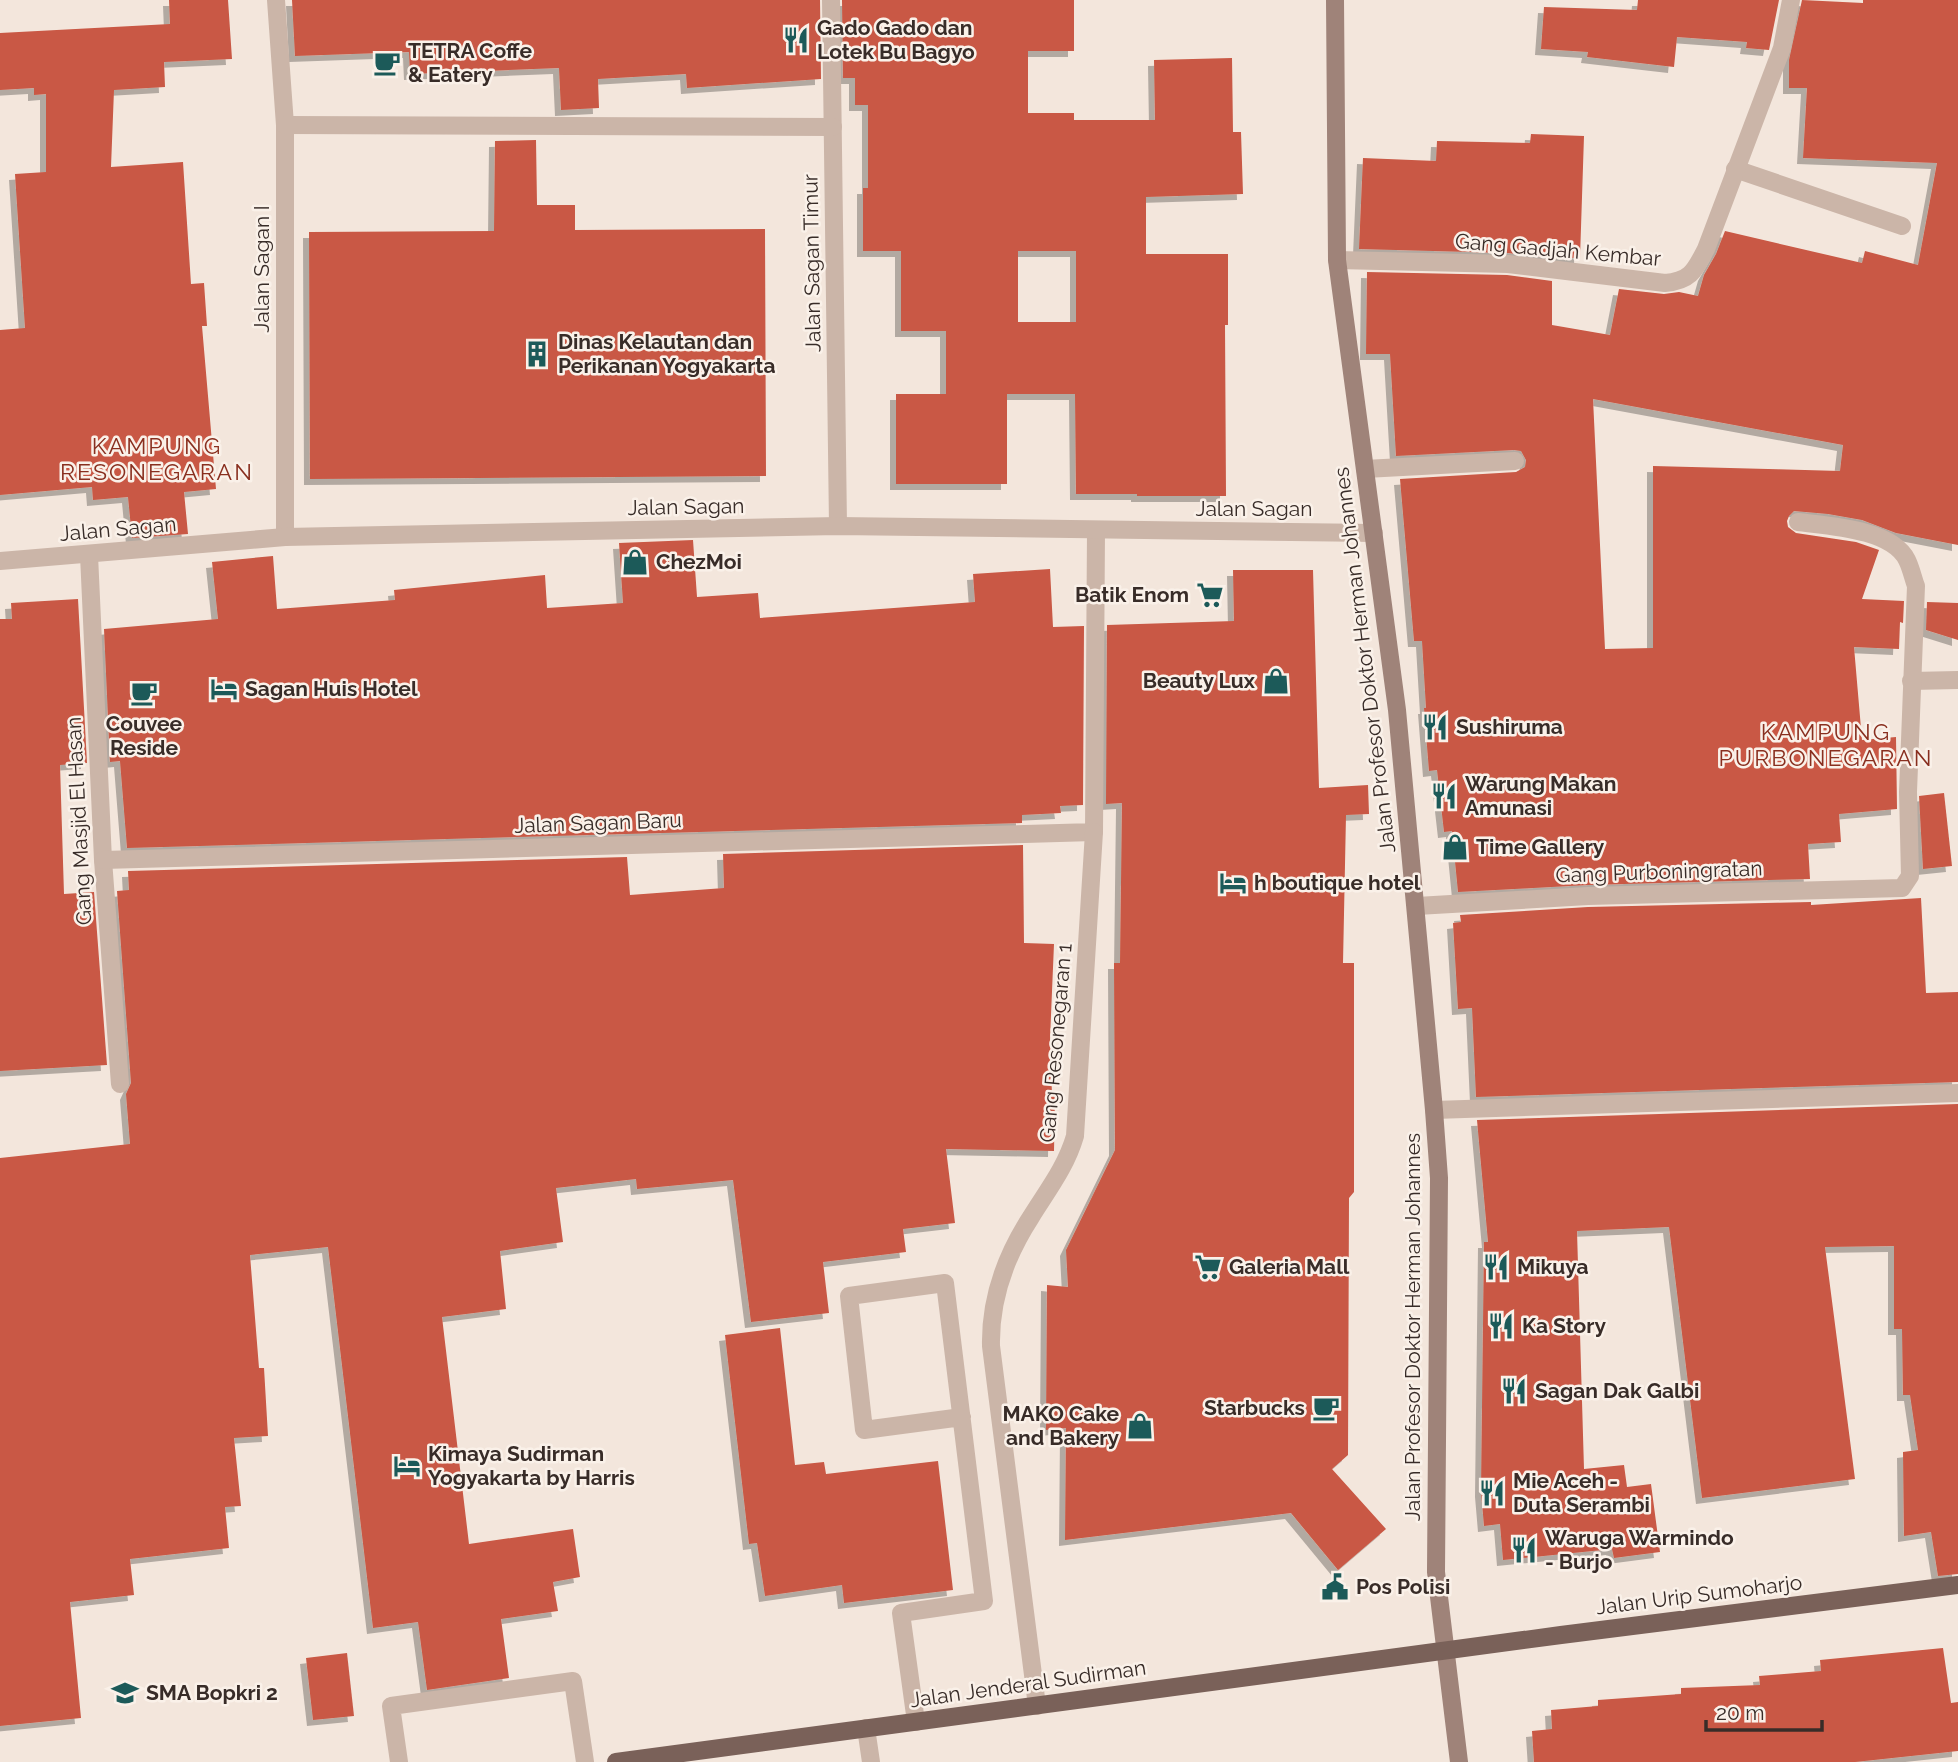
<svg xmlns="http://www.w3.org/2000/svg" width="1958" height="1762" font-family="Raleway,sans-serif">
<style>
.building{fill:#c95844;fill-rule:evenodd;filter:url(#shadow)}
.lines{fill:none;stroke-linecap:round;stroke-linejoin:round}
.lane{stroke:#cbb5a8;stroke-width:18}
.street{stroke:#cbb5a8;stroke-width:18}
.secondary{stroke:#9f8379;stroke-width:18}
.primary{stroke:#7a6159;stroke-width:18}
.labels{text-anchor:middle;stroke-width:5;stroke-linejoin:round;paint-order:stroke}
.poi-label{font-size:21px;font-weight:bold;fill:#382c28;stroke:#faf1e9;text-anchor:start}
.street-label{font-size:21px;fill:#382c28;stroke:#faf1e9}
.neighbourhood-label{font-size:23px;letter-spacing:2px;fill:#892f1f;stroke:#faf1e9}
</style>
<defs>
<filter id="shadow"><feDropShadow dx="-6" dy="6" stdDeviation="0" flood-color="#0004"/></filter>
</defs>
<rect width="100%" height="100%" fill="#f3e6dc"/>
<!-- building -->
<g class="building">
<path d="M169 0H228L232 59 164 62 165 87 114 90 111 167 183 162 191 284 204 283 207 326H202L216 489 184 492 188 534 132 538 128 497 93 500 92 487 0 495V330L25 328 15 174 46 172V94L34 95V88L0 90V33L170 24Z"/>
<path d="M292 0H820L821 79 687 88 686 74 598 79 599 108 561 110 559 68 410 74 409 52 295 56Z"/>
<path d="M842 0H1074V51H1028V113H1074V120H1155L1154 60 1232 58 1233 132H1241L1243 194 1146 197V254H1228V325H1225L1226 496H1137V494H1076L1075 394H1007V484H896V394H946V331H901V251H863V188H868V105H855V78H843ZM1018 251H1076V322H1018Z"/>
<path d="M1638 0H1779L1769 50 1746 48 1747 42 1677 37 1674 67 1587 57 1588 52 1541 49 1544 7 1637 10Z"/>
<path d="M1802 0 1863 3V0H1958V545L1896 533 1862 520 1828 514 1794 511 1789 516 1787 521 1788 527 1796 533 1856 542 1879 550 1862 599 1904 601 1903 623 1900 622 1899 649 1854 647 1862 740 1896 737 1897 809 1839 814 1841 842 1808 844 1810 879 1588 885 1458 892 1452 831 1444 832 1437 770 1429 771 1424 708H1426L1422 641H1414L1400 479 1516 472 1525 467 1526 460 1521 451 1514 450 1396 456 1390 354H1366L1367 272 1507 275 1552 281V325L1610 335 1619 289 1664 294 1679 292 1698 296 1704 275 1716 254 1725 231 1862 263 1865 251 1918 265 1937 163 1803 158 1807 88H1789V60ZM1593 399 1843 445 1840 471 1653 466V648L1605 649Z"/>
<path d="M1531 134 1584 136 1580 258H1552L1508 253 1359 249 1363 158 1436 161 1437 141 1530 143Z"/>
<path d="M536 140 537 205H575V230L765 229 766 476 310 479 309 232 494 231 495 141Z"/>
<path d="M693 540 697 597 758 593 760 618 975 602 973 574 1050 569 1053 627 1084 626 1083 805 1060 806 1061 813 1022 815V823L127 848 120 761 110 762 104 629 218 619 212 562 273 556 277 609 395 600 394 590 545 575 547 608 623 603 619 543Z"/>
<path d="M1233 570H1313L1319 788 1368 785 1369 814 1346 815 1343 963H1354V1192L1349 1198 1348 1455 1332 1469 1386 1529 1338 1570 1291 1513 1065 1540 1066 1428 1046 1430 1047 1285 1068 1287 1066 1250 1115 1150 1114 963H1120L1122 803 1106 804 1107 625 1234 621Z"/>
<path d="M78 599 87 763 60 765 64 894 94 892 107 1065 0 1071V619H12L11 603Z"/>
<path d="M1927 602 1958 603V640L1926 630Z"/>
<path d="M1944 793 1952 866 1923 869 1919 796Z"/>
<path d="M1023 845 1024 943 1054 944 1050 1039 1052 1095H1055L1054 1151 946 1149 955 1223 903 1229 906 1252 823 1262 829 1313 751 1322 733 1180 637 1189 636 1179 556 1188 563 1242 500 1251 506 1309 442 1317 469 1544 573 1529 580 1577 553 1582 558 1611 501 1619 509 1678 427 1690 418 1622 373 1628 328 1247 250 1255 259 1368H264L268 1436 234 1438 241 1506 225 1507 229 1548 130 1559 134 1595 70 1602 81 1718 0 1726V1158L130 1144 126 1094 131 1083 117 891 129 890 128 871 627 857 630 895 724 888 723 854Z"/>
<path d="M1921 898 1926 993 1958 992V1082L1476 1097 1472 1008 1458 1009 1453 923 1461 922 1460 915 1588 907 1811 902V905Z"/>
<path d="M1958 1104V1574L1938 1576 1931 1532 1904 1536 1903 1452 1918 1450 1910 1395H1903L1902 1329H1894V1246L1825 1247 1855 1479 1702 1498 1669 1227 1577 1231 1584 1469 1624 1465 1627 1487 1651 1484 1660 1552 1614 1558 1612 1549 1503 1560 1500 1524 1484 1526 1481 1491 1484 1242H1488L1477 1120Z"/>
<path d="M780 1328 795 1465 824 1462 826 1474 938 1461 953 1590 844 1603 842 1585 765 1596 757 1543 749 1544 725 1335Z"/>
<path d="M1943 1648 1951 1703 1958 1702V1751L1855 1762H1534L1532 1731 1552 1729 1551 1710 1598 1706V1700L1681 1694V1688L1760 1685 1759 1676 1821 1671 1820 1660Z"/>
<path d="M347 1653 354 1716 313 1720 306 1658Z"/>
</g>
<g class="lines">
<!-- lane -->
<g class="lane">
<path d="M89 555 103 860 120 1084"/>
<path d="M103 860 1094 832 1096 531"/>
<path d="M916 1722 901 1613 984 1601 945 1283 849 1296 864 1430 962 1417"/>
<path d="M866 1728 871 1762"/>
<path d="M399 1762 391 1706 573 1681 585 1762"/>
</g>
<!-- street -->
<g class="street">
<path d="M276 0 285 125V537"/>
<path d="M831 0 838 526"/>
<path d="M285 125 833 127"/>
<path d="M1735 169 1902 226"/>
<path d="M1337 260 1508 264 1665 283C1691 281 1695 270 1706 249L1782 48 1791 0"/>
<path d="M1365 469 1515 461"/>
<path d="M0 561 285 537 838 526 1374 533"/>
<path d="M1911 681 1958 680"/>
<path d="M1417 906 1588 896 1902 888 1910 876 1908 792 1916 586C1913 578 1911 568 1907 560 1892 529 1829 526 1798 522"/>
<path d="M1434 1110 1958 1093"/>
<path d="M1037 1706 991 1346C990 1299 1005 1257 1031 1217 1047 1191 1066 1167 1075 1136L1094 832"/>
</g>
<!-- secondary -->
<path class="secondary" d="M1335 0 1337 260 1397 710 1434 1110 1439 1178 1436 1572 1459 1762"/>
<!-- primary -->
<path class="primary" d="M616 1762 1561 1635 1958 1585"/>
</g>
<!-- icons -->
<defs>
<g id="restaurant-bare" transform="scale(2.1)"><path d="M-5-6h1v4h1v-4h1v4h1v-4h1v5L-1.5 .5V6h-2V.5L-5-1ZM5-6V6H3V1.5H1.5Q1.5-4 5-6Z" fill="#1c5a59" stroke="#faf1e9" stroke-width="2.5" paint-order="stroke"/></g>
<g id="cafe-bare" transform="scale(2.1)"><path d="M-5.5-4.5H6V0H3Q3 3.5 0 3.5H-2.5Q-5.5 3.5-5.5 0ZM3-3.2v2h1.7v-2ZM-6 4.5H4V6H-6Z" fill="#1c5a59" stroke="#faf1e9" stroke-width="2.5" paint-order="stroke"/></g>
<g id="building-bare" transform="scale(2.1)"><path d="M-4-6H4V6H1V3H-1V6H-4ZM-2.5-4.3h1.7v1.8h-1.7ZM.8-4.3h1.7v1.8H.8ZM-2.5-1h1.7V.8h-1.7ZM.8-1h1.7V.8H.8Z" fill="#1c5a59" stroke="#faf1e9" stroke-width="2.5" paint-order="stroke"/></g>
<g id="shop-bare" transform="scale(2.1)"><path d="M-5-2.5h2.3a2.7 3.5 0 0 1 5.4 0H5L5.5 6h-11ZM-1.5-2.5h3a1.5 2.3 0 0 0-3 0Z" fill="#1c5a59" stroke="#faf1e9" stroke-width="2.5" paint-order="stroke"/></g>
<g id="supermarket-bare" transform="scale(2.1)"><path d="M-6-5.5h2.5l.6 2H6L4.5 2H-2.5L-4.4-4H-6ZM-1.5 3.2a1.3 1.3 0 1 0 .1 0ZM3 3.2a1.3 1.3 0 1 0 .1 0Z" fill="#1c5a59" stroke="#faf1e9" stroke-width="2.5" paint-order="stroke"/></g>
<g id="hotel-bare" transform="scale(2.1)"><path d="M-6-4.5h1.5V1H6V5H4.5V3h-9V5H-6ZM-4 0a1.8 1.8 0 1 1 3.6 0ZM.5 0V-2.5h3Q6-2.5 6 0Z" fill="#1c5a59" stroke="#faf1e9" stroke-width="2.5" paint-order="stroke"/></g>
<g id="civic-bare" transform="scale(2.1)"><path d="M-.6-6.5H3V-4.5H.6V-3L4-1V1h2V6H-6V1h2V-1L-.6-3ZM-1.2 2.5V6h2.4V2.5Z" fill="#1c5a59" stroke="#faf1e9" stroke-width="2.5" paint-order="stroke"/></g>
<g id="school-bare" transform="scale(2.1)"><path d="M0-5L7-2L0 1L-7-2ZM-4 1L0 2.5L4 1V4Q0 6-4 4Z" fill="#1c5a59" stroke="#faf1e9" stroke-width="2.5" paint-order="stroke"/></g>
</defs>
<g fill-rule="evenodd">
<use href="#restaurant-bare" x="796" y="40"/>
<use href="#cafe-bare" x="387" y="63"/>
<use href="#building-bare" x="537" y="354"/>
<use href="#shop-bare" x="635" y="562"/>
<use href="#supermarket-bare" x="1210" y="595"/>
<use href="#shop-bare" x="1276" y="681"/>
<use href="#hotel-bare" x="224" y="689"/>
<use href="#cafe-bare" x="144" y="693"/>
<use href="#restaurant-bare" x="1435" y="727"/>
<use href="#restaurant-bare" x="1444" y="796"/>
<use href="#shop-bare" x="1455" y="847"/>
<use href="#hotel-bare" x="1233" y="883"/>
<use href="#supermarket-bare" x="1208" y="1267"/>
<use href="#restaurant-bare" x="1496" y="1267"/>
<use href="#restaurant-bare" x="1501" y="1326"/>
<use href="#restaurant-bare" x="1514" y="1391"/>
<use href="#cafe-bare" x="1326" y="1408"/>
<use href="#shop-bare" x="1140" y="1426"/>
<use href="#hotel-bare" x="407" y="1466"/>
<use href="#restaurant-bare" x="1492" y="1493"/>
<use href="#restaurant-bare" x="1524" y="1550"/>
<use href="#civic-bare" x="1335" y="1587"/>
<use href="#school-bare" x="125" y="1693"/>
</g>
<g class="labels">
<!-- poi labels -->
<g class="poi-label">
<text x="817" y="35">Gado Gado dan<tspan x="817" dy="24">Lotek Bu Bagyo</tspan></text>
<text x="408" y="58">TETRA Coffe<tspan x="408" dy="24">&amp; Eatery</tspan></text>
<text x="558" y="349">Dinas Kelautan dan<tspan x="558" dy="24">Perikanan Yogyakarta</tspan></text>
<text x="656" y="569">ChezMoi</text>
<text x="1189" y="602" text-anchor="end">Batik Enom</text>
<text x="1255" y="688" text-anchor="end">Beauty Lux</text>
<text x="245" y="696">Sagan Huis Hotel</text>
<text x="144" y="731" text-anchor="middle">Couvee<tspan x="144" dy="24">Reside</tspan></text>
<text x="1456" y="734">Sushiruma</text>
<text x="1465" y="791">Warung Makan<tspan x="1465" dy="24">Amunasi</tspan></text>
<text x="1476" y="854">Time Gallery</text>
<text x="1254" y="890">h boutique hotel</text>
<text x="1229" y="1274">Galeria Mall</text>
<text x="1517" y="1274">Mikuya</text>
<text x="1522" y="1333">Ka Story</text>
<text x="1535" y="1398">Sagan Dak Galbi</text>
<text x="1305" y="1415" text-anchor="end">Starbucks</text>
<text x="1119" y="1421" text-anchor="end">MAKO Cake<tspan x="1119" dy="24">and Bakery</tspan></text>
<text x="428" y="1461">Kimaya Sudirman<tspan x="428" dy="24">Yogyakarta by Harris</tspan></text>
<text x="1513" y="1488">Mie Aceh -<tspan x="1513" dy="24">Duta Serambi</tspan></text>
<text x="1545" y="1545">Waruga Warmindo<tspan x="1545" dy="24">- Burjo</tspan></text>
<text x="1356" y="1594">Pos Polisi</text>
<text x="146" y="1700">SMA Bopkri 2</text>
</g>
<!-- street labels -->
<g class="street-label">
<text transform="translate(1558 250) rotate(5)" y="7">Gang Gadjah Kembar</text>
<text transform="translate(812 263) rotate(-91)" y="7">Jalan Sagan Timur</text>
<text transform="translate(262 269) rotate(-90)" y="7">Jalan Sagan I</text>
<text transform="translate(686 507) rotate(-1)" y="7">Jalan Sagan</text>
<text x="1254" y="516">Jalan Sagan</text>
<text transform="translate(118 529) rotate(-5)" y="7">Jalan Sagan</text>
<text transform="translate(1365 660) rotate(-97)" y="7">Jalan Profesor Doktor Herman Johannes</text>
<text transform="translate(79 821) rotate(-93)" y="7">Gang Masjid El Hasan</text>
<text transform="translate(598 823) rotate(-2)" y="7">Jalan Sagan Baru</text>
<text transform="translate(1659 872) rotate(-2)" y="7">Gang Purboningratan</text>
<text transform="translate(1056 1043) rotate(-85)" y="7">Gang Resonegaran 1</text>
<text transform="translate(1413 1327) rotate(-90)" y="7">Jalan Profesor Doktor Herman Johannes</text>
<text transform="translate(1699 1595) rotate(-7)" y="7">Jalan Urip Sumoharjo</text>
<text transform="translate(1028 1684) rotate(-8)" y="7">Jalan Jenderal Sudirman</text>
</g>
<!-- neighbourhood labels -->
<g class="neighbourhood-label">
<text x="157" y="454">KAMPUNG<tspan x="157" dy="26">RESONEGARAN</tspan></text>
<text x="1826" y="740">KAMPUNG<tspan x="1826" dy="26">PURBONEGARAN</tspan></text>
</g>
</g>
<!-- scale -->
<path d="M1706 1720v10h116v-10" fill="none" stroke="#382c28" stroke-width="3.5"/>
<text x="1716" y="1720" font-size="21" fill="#382c28" stroke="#faf1e9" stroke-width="5" paint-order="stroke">20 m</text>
</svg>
